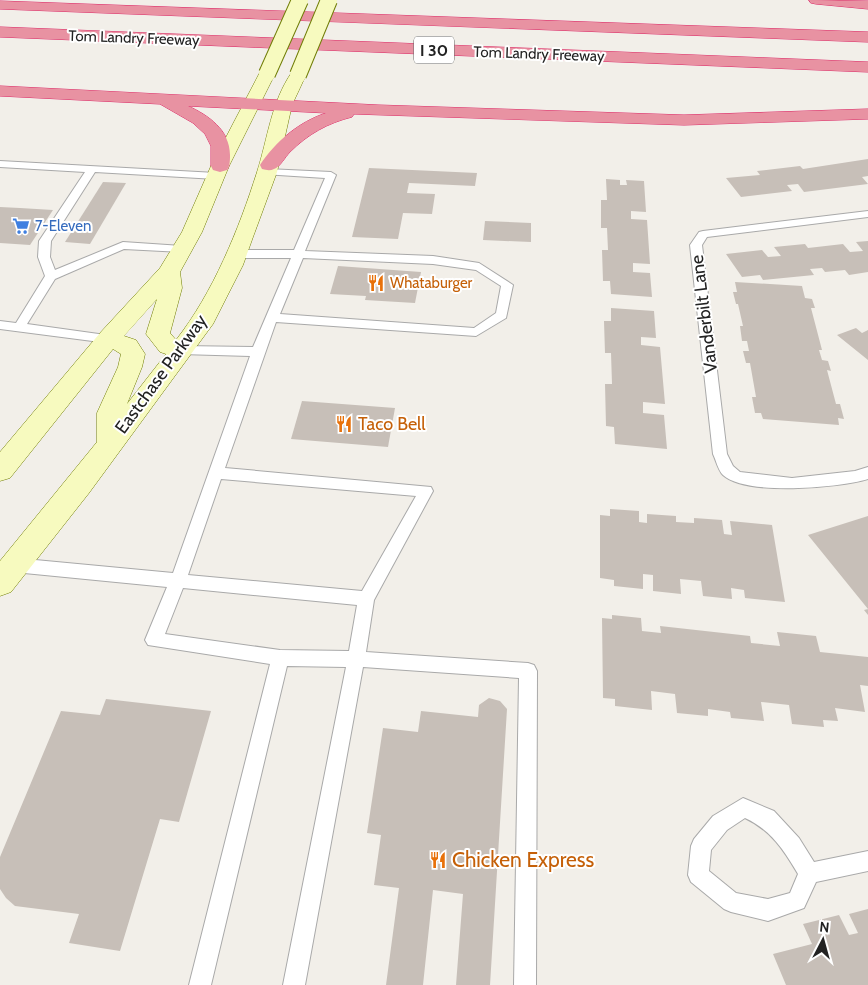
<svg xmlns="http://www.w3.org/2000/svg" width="868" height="985" font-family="Cabin,sans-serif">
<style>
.building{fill:#c7bfb8}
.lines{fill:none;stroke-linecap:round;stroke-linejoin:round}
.lane-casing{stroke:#a9a9a9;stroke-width:2}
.secondary-casing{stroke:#707d05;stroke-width:1}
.highway-casing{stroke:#dc2a67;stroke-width:1}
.lane{fill:#fff;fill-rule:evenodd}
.secondary{fill:#f7fabf;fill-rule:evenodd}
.highway{fill:#e892a2;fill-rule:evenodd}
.secondary-bridge-casing{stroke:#707d05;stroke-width:18;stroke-linecap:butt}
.secondary-bridge{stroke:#f7fabf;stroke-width:16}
.labels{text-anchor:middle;stroke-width:4;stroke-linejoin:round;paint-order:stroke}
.far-street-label{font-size:15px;fill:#222;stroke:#fff}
.far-shop-label{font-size:15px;fill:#366cbe;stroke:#fff;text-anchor:start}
.far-food-label{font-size:15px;fill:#c56008;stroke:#fff;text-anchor:start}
.shield{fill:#fff;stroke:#646464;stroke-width:1}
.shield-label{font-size:16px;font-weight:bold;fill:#222}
.street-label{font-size:18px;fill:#222;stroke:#fff}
.food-label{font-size:18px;fill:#c56008;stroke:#fff;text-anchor:start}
.near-food-label{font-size:21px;fill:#c56008;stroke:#fff;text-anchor:start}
</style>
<rect width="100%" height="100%" fill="#f2efe9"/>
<!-- building -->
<g class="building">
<path d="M868 159V176L862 177 868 184 804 192 798 184 787 185 792 191 741 197 726 178 760 175 757 171 800 166 803 169Z"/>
<path d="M369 168 477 173 475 186 409 183 407 193 435 194 432 214 403 213 398 239 352 237Z"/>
<path d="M606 179 620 180V185H627L626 180 644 181 646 212 631 211V219L647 220 650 264 633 263V272L650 273 652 297 611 294 610 281H603L602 250H608L607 228H601V200H607Z"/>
<path d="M103 182 126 183 90 244 65 242Z"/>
<path d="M0 207 20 208 53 210 30 245 0 243Z"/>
<path d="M485 221 531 223V242L483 240Z"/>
<path d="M868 241V272L849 275 845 270 825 272 822 268 810 269 814 275 763 280 760 275 742 277 726 254 762 250 768 257 781 256 774 247 805 244 808 248 843 244 850 252 863 251 856 242Z"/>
<path d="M338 266 421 272 415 303 365 300 366 296 330 294Z"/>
<path d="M735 282 802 286 805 298 812 299 815 308H811L822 350H819L822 360 828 361 831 371 827 370 836 404H840L844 419 838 418 839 425 763 419 761 413H755L752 397H756L750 363H746L743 351H749L747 341H742L740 326H743L738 304H736L733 292H737Z"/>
<path d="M611 308 654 311 656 338 641 337V345L660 347 665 404 643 402V413L664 415 667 449 615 444 614 427 606 426 605 384H612L611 353H605L604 321H611Z"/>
<path d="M856 328 862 333 868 330V360L837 335Z"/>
<path d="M302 401 395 408 388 447 291 439Z"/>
<path d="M610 509 639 511V522L647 523V514L676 516V522L694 523V518L722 520 724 534 732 535 730 521 772 525 785 602 745 598 744 590 731 588 732 599 703 596 701 581 680 579 681 594 653 591V575L643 574V589L614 586V580L600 578V515L610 516Z"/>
<path d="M868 516V615L864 610 868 609 808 535Z"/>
<path d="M612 615 641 618 642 631 661 633 660 626 750 636 751 643 780 646 777 632 816 636 820 652 868 657V686L860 685 865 712 835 708 838 721 823 720 824 727 792 724 789 705 761 702 764 721 731 718 730 712 708 709V716L677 713 675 694 651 691 652 710 615 706V699L603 698 602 618 612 619Z"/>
<path d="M489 698 500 701 507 709 490 985H456L463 894 433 890 423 985H386L399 888 374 885 381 835 367 833 383 728 418 732 421 711 478 717 479 705Z"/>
<path d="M106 699 211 711 179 822 160 819 120 951 69 943 79 914 15 906 6 898 0 889V857L61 711 100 715Z"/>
<path d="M868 909V985H786L773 954 812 944 803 924 839 915 849 935 858 933 849 914Z"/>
</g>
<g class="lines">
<!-- lane casing -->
<g class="lane-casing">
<g id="lane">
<path d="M0 161 216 173 221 176 216 179 95 172 51 241 50 257 55 270 123 242 182 246 188 249 182 252 124 249 55 279 27 324 113 336 114 339 108 343 0 329V321L16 323 45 276 38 257 39 241 85 172 0 167Z"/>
<path d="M267 169 331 172 336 175 305 251 433 256 479 263 513 285 506 318 476 336 276 322 225 468 431 487 433 491 374 600 366 652 528 663 534 665 537 671 536 985H514L519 678 363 667 305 985H283L346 667 287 666 211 985H189L270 664 148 645 145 640 167 587 14 572 8 570 6 565 8 560 14 558 173 573 250 356 181 354 176 353 175 350 176 347 181 346 253 347 291 258H237L231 254 237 250H294L325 178 263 174 262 172 263 170ZM303 258 433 264 476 270 501 286 496 313 474 328 280 314ZM221 479 416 496 362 591 188 575ZM183 588 357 605 349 651 280 650 165 634Z"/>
<path d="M868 211V217L707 237 702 245 727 454 733 466 740 472 792 478 855 471 868 467V479C839 488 746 496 723 475 718 470 716 460 713 454L690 245 699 232 703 231Z"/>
<path d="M743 798 774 811 799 838 814 862 868 851V871L816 882 804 908 768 921 731 912 724 909 691 882 688 875 691 846 694 839 713 816ZM745 818C771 830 784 850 798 874L790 893 768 899 736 893 709 871 711 850 727 830Z"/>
</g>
</g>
<!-- secondary casing -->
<g class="secondary-casing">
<path id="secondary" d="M267 69 273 71 275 74 229 166 202 232 180 272 182 288 170 333 176 340C213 293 239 229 257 172 268 138 271 102 292 72H304L306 75 292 105 277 172 253 237 243 265 213 324 89 493 11 592 0 596V561L97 442V413L118 367 121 354 113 349 10 478 0 481V452L100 333 160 268 182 232 211 166 259 74 261 71ZM157 299 146 334 160 352 166 354 127 404 142 367 145 354 136 340 124 336Z"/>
</g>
<!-- highway casing -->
<g class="highway-casing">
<g id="highway">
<path d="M809 0 868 1V9L816 4 811 3Z"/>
<path d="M0 1 868 32V42L0 9Z"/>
<path d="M0 27 868 62V72L0 37Z"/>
<path d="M0 86 378 105 684 115 868 109V119L684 125 354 114 352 117C328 123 308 134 290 152 285 157 280 167 274 169 270 171 266 170 262 169L260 165C276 141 299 122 326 113L188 106C208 115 230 130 230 155 230 161 230 165 227 170L220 172 213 170 211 166V146L205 134 193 123 160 104 0 96Z"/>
</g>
</g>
<!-- lane -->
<use href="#lane" class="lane"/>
<!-- secondary -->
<use href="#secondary" class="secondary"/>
<!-- highway -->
<use href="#highway" class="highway"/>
<!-- secondary-bridge casing -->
<g class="secondary-bridge-casing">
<g id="secondary-bridge">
<path d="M267 74 300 0"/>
<path d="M298 75 329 0"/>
</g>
</g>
<!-- secondary-bridge -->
<use href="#secondary-bridge" class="secondary-bridge"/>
</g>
<!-- icons -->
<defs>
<g id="supermarket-bare" transform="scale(1.35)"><path d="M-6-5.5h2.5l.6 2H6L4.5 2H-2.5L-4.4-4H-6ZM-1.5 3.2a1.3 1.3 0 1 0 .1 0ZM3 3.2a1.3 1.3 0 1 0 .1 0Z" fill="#3f7fe0" stroke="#fff" stroke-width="2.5" paint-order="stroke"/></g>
<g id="restaurant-bare" transform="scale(1.35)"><path d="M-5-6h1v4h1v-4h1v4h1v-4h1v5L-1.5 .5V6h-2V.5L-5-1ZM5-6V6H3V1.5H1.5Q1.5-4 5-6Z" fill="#e8710a" stroke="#fff" stroke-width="2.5" paint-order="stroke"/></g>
</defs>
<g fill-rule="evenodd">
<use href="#supermarket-bare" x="21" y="226"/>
<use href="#restaurant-bare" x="376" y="283"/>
<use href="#restaurant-bare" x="344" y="424"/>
<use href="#restaurant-bare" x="438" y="860"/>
</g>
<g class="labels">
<!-- far-street labels -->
<g class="far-street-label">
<text transform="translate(134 38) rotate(2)" y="5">Tom Landry Freeway</text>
<text transform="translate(539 54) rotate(2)" y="5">Tom Landry Freeway</text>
</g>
<!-- far-shop labels -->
<g class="far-shop-label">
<text x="35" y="231">7-Eleven</text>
</g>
<!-- far-food labels -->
<g class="far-food-label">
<text x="390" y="288">Whataburger</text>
</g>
<!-- shield labels -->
<rect class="shield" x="414" y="36.5" width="40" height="27" rx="4"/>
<g class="shield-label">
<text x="434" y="56">I 30</text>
</g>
<!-- street labels -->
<g class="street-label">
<text transform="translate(704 314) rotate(-97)" y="6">Vanderbilt Lane</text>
<text transform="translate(161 374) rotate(-54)" y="6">Eastchase Parkway</text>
</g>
<!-- food labels -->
<g class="food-label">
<text x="358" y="430">Taco Bell</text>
</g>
<!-- near-food labels -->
<g class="near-food-label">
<text x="452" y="867">Chicken Express</text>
</g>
</g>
<!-- north arrow -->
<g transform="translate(823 940) rotate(6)" stroke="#ffffff" stroke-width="4" paint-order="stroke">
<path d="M0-4L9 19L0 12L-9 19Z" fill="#222222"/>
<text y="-8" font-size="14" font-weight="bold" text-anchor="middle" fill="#222222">N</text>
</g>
</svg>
